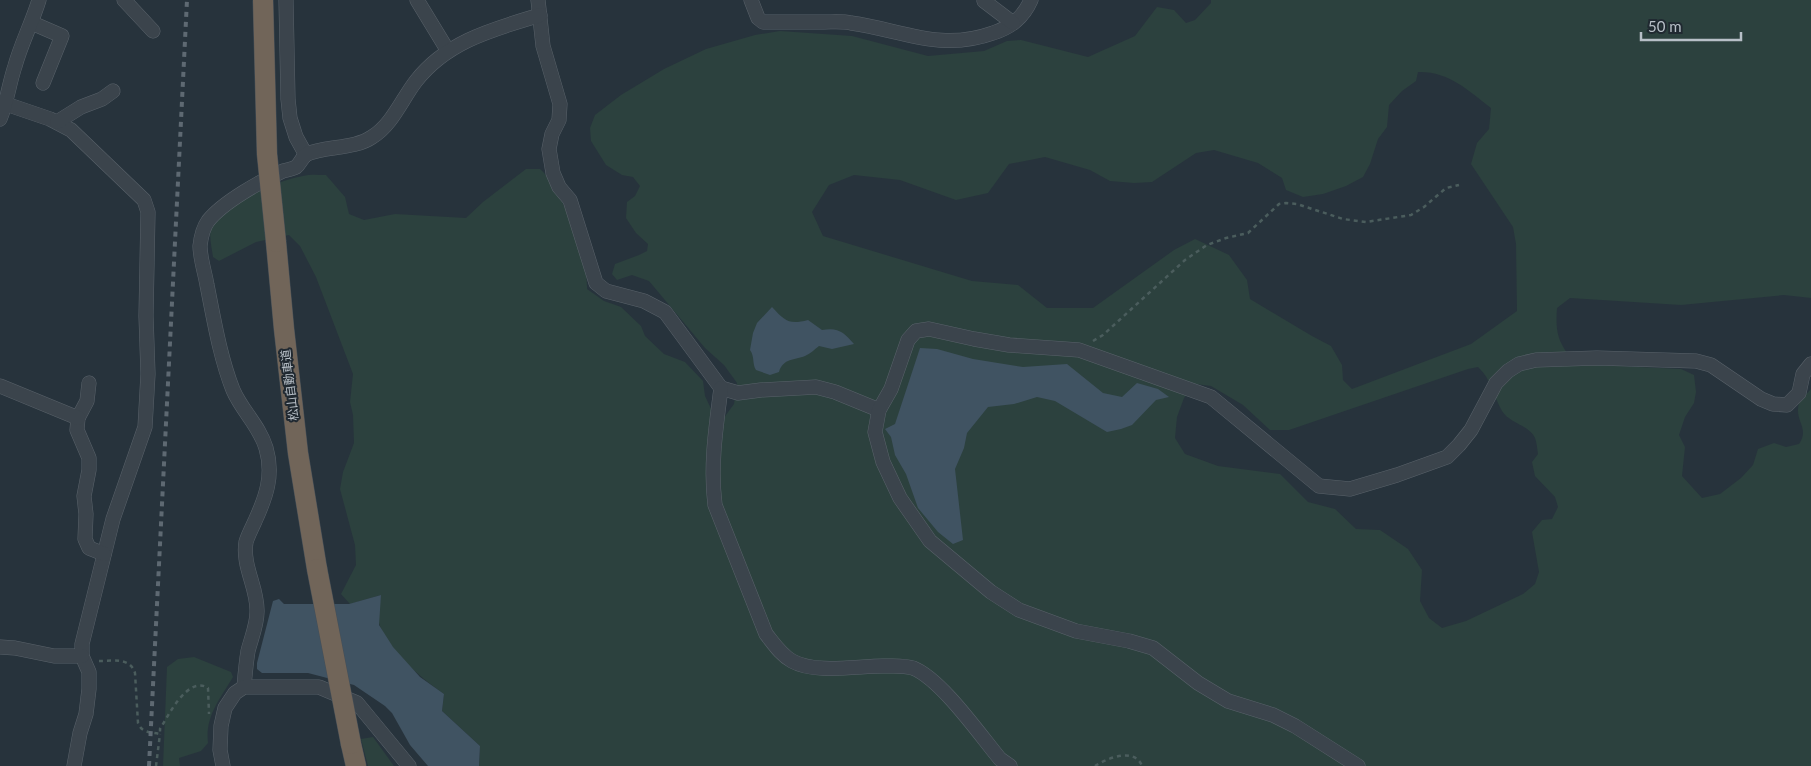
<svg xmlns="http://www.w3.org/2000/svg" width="1811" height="766" font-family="Lato,'Noto Sans JP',sans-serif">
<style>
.green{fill:#2c413e;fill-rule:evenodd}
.water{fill:#405362}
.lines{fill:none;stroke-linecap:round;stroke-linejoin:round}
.minor-casing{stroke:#59626a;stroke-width:15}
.highway-casing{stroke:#464f57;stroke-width:21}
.path{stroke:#4b5d5d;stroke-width:2.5;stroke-dasharray:4 4;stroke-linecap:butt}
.minor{stroke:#3b444c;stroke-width:14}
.highway{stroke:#716559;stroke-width:20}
.rail{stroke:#5e6972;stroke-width:4;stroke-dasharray:5 5;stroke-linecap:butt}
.highway-bridge-casing{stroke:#464f57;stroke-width:21;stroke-linecap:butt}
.highway-bridge{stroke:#716559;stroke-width:20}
.labels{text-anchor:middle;stroke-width:4;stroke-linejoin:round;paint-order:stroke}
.street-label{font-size:12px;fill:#b7bfc7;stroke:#202931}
</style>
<rect width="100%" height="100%" fill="#27333c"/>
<!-- green -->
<g class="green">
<path d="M1211 0H1811V298L1784 295 1681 305 1570 298 1557 308C1555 335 1559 344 1576 364L1681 369 1694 375 1696 392 1694 403 1685 417 1679 435 1685 447 1682 476 1702 498 1720 494 1741 478 1753 465 1758 449 1774 443 1786 447 1799 444C1809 430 1797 422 1798 409 1798 401 1806 395 1811 389V766H479L480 746 442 711 444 694C421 678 391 653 380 626 376 618 380 604 381 595L350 604 341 594 356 565 355 545 340 489 343 472 354 443 353 415 350 402 353 374 316 277 300 246 289 235 256 242 219 261 213 257C212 248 208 235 212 226 223 202 279 180 303 176 310 174 319 175 326 175L345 197 349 214 364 220 395 214 466 218 483 202 526 169H540C562 188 588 260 587 289L604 301 621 307 641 326 645 336 664 354 685 362 703 381 705 396 715 417 723 419 734 404 737 383 724 365 705 348 649 281 632 275 617 280 612 274 615 264 639 255 647 251 648 244 636 233 626 218 627 202 635 196 640 186 633 177 622 175 606 165 591 141 590 128 595 115 621 95 664 69 706 49 755 35 780 31 852 36 928 56 984 51 1007 41 1021 40 1088 57 1135 36 1157 7 1174 10 1186 23 1195 20 1211 3ZM1418 72C1448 71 1468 90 1491 108L1489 129 1477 143 1471 164 1513 227 1516 244 1517 311 1471 344 1352 389 1343 380 1342 365 1331 346 1312 336 1250 299 1247 280 1229 255 1195 239 1174 250 1093 308H1047L1018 285 972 281 823 236 812 212 829 185 854 175 900 180 956 200 988 193 1009 164 1045 157 1090 170 1110 181 1134 183 1152 182 1196 153 1214 150 1258 163 1282 178 1286 190 1303 197 1323 194 1346 186 1363 177 1370 164 1378 139 1387 127 1389 105 1402 91 1416 81ZM1478 367C1492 380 1493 395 1502 411 1509 423 1529 425 1535 438 1537 443 1537 449 1538 454L1532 462 1535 476 1555 497 1558 507 1552 519 1542 520 1532 532 1539 572 1535 584 1523 594 1466 621 1442 628 1429 618 1420 601 1422 570 1408 549 1380 530 1356 529 1335 509 1308 502 1280 474 1218 466 1185 454 1175 438 1177 417 1184 398 1195 384 1211 386 1243 405 1270 430H1289L1468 369Z"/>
<path d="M194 657 231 672 233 677C220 699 205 716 208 743L201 751 179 758 180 766H163L167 667 178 659Z"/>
<path d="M373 737 394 766H368L361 739Z"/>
</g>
<!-- water -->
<g class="water">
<path d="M772 307C785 321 789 325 808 320L822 330C838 327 844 332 854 344L832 349 819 346C815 349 810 354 805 356 795 360 783 358 779 372L770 375 756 370C752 364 755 357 750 350L753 333 757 323Z"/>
<path d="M920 348 937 349 973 359 1023 367 1067 364 1103 393 1122 397 1137 383 1158 389 1169 397 1156 400 1132 425 1121 429 1107 432 1055 401 1037 397 1014 404 988 407 967 433 964 448 955 469 963 540 953 544 938 532 918 508 906 474 895 455 891 437 885 429 895 424Z"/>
<path d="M381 595 379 625 393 647 420 677 444 694 442 711 480 746 479 766H428L410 745 392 713 385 706 354 685 308 673H262L257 669V663L273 601 279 599 284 604H349Z"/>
</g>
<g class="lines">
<!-- minor casing -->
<g class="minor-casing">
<g id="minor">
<path d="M124 0 153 31"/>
<path d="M286 0 288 99 290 118 296 137 306 155"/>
<path d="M417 0 448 51"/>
<path d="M538 0 543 46 560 104 559 120 552 134 549 149 553 173 559 187 570 200 596 283 606 291 644 301 665 312 721 388 738 393 761 390 816 387 835 392 879 410"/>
<path d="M751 0 758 18 763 22C784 22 804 22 824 22 833 22 842 21 851 23 902 30 940 52 993 33 1011 27 1023 18 1031 0"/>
<path d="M984 1 1013 23"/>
<path d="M32 23 62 36 43 83"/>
<path d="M6 104 50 119 71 130 144 200 148 212 146 316 148 374 145 427 113 519 82 644V656L89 672V689L86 714 80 733 74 766"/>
<path d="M0 119C7 102 9 84 15 66 21 44 32 23 39 0"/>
<path d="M57 122 81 107 102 99 113 91"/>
<path d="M89 383 87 401 78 418 77 430 89 458V470L84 496 86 514 85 539 89 548 104 554"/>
<path d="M0 386 78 418"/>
<path d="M721 388C716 427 710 466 715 505L766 634C774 644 781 655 792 661 815 674 857 666 883 666 893 666 904 665 913 668 941 679 980 735 1000 759L1010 766"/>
<path d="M0 647 15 648 54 656H82"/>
<path d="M244 687C245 675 246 663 248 651 251 639 257 625 257 612 258 588 242 567 246 542 248 535 252 528 255 521 266 497 274 475 266 448 259 425 242 411 233 390 220 357 214 320 207 285 205 273 200 258 200 246 201 237 203 228 208 221 223 202 261 181 283 171 287 170 292 169 296 167 300 164 302 157 307 154 325 146 355 149 372 137 392 125 402 99 416 81 447 41 494 29 540 15"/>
<path d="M223 766 220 750 221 726 225 708 235 693 244 687H319L357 703 409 766"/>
<path d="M1358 766 1295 726 1273 715 1228 701 1198 683 1153 648 1129 641 1076 631 1019 610 991 592 930 541 900 498 883 462 875 432 879 410 891 389 908 340 916 331 929 329 974 339 1009 345 1079 350 1211 397 1319 486 1350 489 1397 475 1447 457 1459 445 1471 430 1496 383 1508 371 1519 364 1536 360 1597 358 1696 361 1711 365 1761 399 1773 404 1787 405 1799 393 1803 374 1811 364"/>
</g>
</g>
<!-- highway casing -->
<g class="highway-casing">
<g id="highway">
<path d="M276 242 284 329 298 453 317 569"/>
<path d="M351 744 356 766"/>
</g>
</g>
<!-- path -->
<g class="path">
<path d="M1093 341 1103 335 1185 260 1207 245 1226 238 1248 233 1279 204 1286 203 1297 204 1343 219 1366 222 1411 215 1424 207 1446 188 1459 185"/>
<path d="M99 661C113 661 130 657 135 673L138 723C142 733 150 732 160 734V729C168 716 188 675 208 688L209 714"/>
<path d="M156 766 160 734"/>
<path d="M1095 766C1107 758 1135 747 1142 766"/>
</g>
<!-- minor -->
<use href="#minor" class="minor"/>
<!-- highway -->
<use href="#highway" class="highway"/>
<!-- rail -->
<path class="rail" d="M149 766 187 0"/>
<!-- highway-bridge casing -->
<g class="highway-bridge-casing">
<g id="highway-bridge">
<path d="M263 0 267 154 276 242"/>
<path d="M317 569 351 744"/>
</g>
</g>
<!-- highway-bridge -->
<use href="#highway-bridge" class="highway-bridge"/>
</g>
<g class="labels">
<!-- street labels -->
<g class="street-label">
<text transform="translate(290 385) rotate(-97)" y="4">松山自動車道</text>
</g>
</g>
<!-- scale -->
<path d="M1641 32v8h100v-8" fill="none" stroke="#b7bfc7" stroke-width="2.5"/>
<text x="1648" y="32" font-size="15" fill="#b7bfc7" stroke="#202931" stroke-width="4" paint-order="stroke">50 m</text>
</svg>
